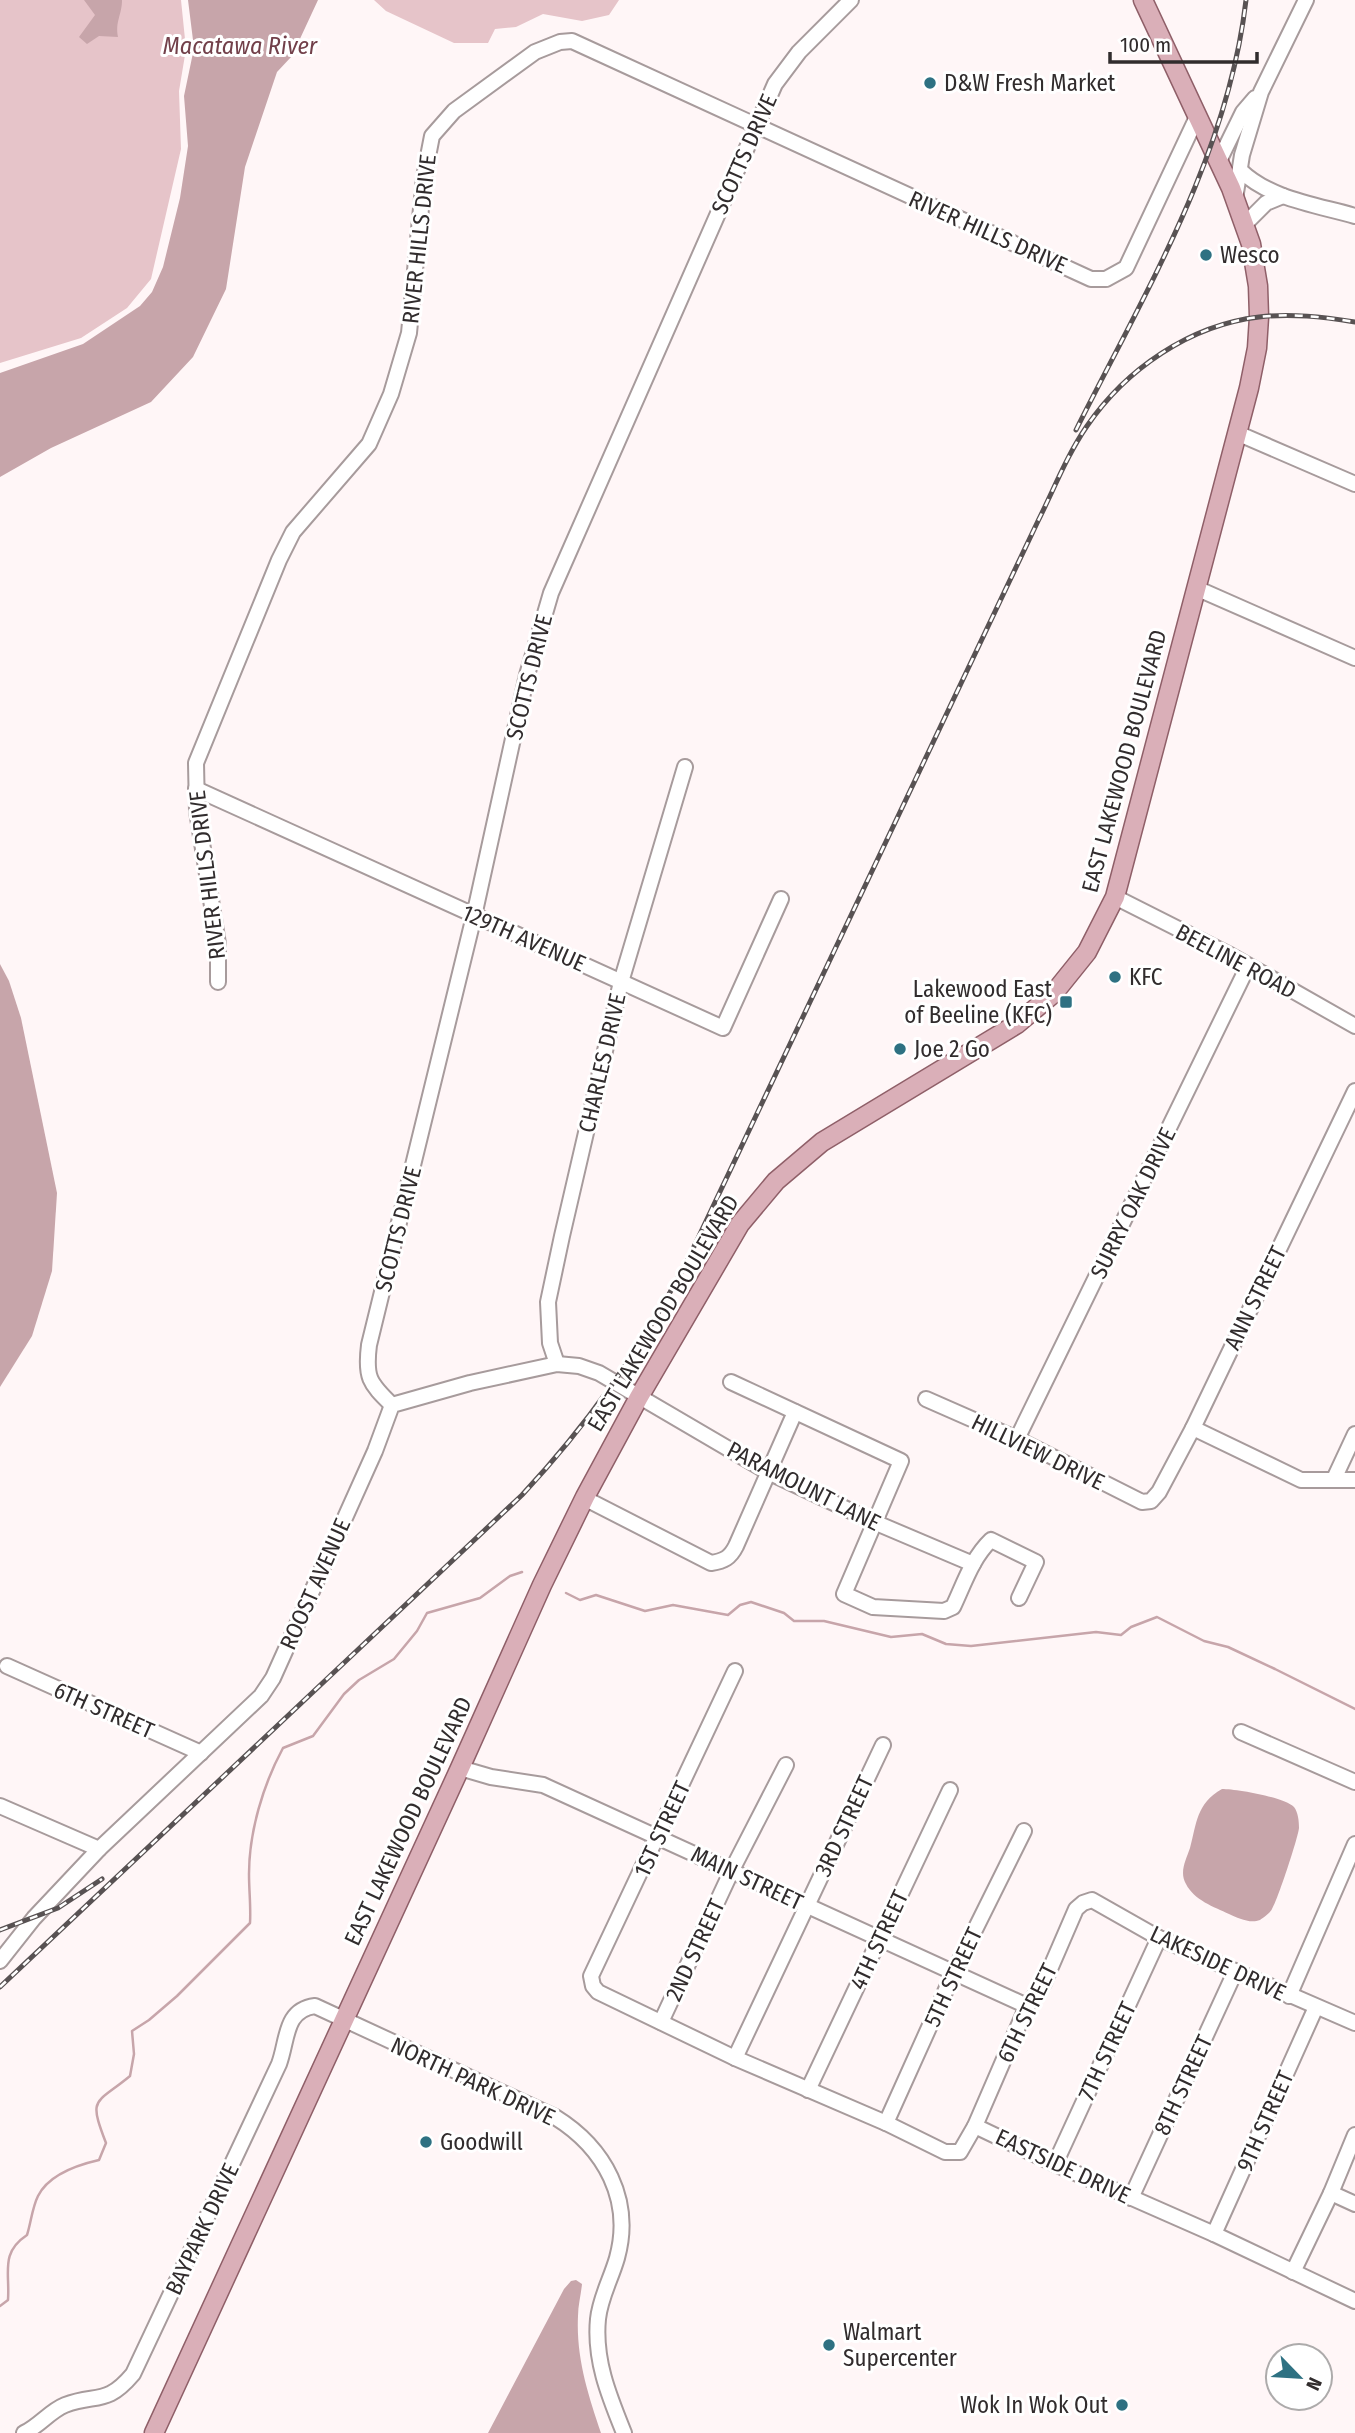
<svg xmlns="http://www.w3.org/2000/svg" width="1355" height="2433" font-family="'Fira Sans Condensed',sans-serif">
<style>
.green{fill:#e6c4c9}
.water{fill:#c7a5aa}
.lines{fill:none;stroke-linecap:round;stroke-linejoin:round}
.stream{stroke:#c7a5aa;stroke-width:2.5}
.minor-casing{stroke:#a79b9c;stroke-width:18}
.major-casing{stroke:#8f5f68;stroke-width:21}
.minor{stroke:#fff;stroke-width:14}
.major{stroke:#daafb8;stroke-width:18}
.rail-casing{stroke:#585253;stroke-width:5}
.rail{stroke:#fff;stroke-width:2.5;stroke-dasharray:8;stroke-linecap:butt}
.poi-dot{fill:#2e7182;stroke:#fff;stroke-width:2.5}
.labels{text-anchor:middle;stroke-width:6;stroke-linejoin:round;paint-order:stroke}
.poi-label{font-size:23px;fill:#312c2d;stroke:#fff;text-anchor:start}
.street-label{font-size:23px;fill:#312c2d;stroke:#fff}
.water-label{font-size:24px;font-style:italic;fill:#72404a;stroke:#fff}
</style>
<rect width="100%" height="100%" fill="#fff6f7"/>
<!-- green -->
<g class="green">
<path d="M0 0H181L186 49 179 91 181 149 151 279 127 308 81 338 0 363Z"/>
<path d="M374 0H619L609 15 582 21 543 14 516 27 495 29 488 43H454L386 11Z"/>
</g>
<!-- water -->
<g class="water">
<path d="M84 0H122C122 15 115 21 118 37L99 36 87 44 79 37 95 15Z"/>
<path d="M188 0H318L292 56 277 72 245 167 226 289 193 357 151 402 51 448 0 477V373L83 344 140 306 152 292 163 267 180 198 188 146 184 96 194 48Z"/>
<path d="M0 964 9 981 21 1018 57 1193 52 1271 32 1336 0 1387Z"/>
<path d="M1222 1789C1236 1789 1284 1797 1294 1807 1298 1812 1299 1821 1299 1828 1298 1838 1277 1902 1272 1909 1270 1913 1263 1918 1260 1920 1250 1924 1238 1918 1229 1914 1214 1907 1194 1900 1186 1884 1179 1872 1186 1860 1190 1848 1197 1823 1196 1804 1222 1789Z"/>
<path d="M576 2280 582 2284C581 2295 578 2305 578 2316 576 2358 588 2394 601 2433H488L564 2289 571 2281Z"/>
</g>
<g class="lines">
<!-- stream -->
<g class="stream">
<path d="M566 1593 580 1600 596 1595 645 1611 673 1605 728 1615 740 1605 751 1602 784 1613 794 1621H824L891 1637 922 1634 946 1644 971 1646 1096 1632 1121 1635 1131 1627 1157 1617 1204 1641 1228 1647 1275 1669 1355 1709"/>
<path d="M0 2306 8 2300C10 2272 0 2253 27 2235 31 2223 32 2208 38 2196 49 2174 77 2165 99 2160L106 2143C88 2096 95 2105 130 2076L134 2054 132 2031 149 2020 177 1996 250 1923C251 1907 249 1891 249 1874 249 1832 263 1785 283 1748L313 1736 344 1694 359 1680 394 1659 417 1631 427 1613 480 1598 510 1576 522 1572"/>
</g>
<!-- minor casing -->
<g class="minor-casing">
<g id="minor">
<path d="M1219 161 1243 112 1255 98"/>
<path d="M1241 171C1270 199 1317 205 1355 216"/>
<path d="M1235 199 1242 155 1261 92 1306 0"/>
<path d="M1245 224 1266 203 1283 196"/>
<path d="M1237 433 1355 484"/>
<path d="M1196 588 1355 658"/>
<path d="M196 789 723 1028 781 899"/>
<path d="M1115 897 1230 955 1355 1026"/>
<path d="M218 982V944L197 811 196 763 279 560 293 532 369 444 391 394 409 333 424 177 432 136 454 111 535 52 560 42 572 41 1091 279H1106L1126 268 1197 117"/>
<path d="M557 1364 550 1343 548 1302 562 1236 621 982 685 767"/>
<path d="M731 1382 901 1461 844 1594 873 1607 944 1611 953 1607C964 1584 972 1558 991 1540L1036 1562 1019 1598"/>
<path d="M926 1399 1017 1439 1142 1502 1151 1501 1159 1492 1193 1428 1355 1091"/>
<path d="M392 1405C369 1383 365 1377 369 1345L474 916 527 675 551 593 775 84 799 52 851 0"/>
<path d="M1193 1428 1301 1480H1355"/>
<path d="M1017 1439 1248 966"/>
<path d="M1334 1479 1355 1434"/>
<path d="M584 1498 711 1563C724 1561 730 1558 736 1546L795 1412"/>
<path d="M7 1666 201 1753"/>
<path d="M735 1671 591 1976 593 1986 598 1992 735 2058 886 2123 945 2152H960L975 2126 1027 2006 1044 1983 1076 1909 1083 1903 1092 1900 1159 1938 1355 2023"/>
<path d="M1241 1732 1355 1782"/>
<path d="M460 1768 491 1777 543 1785 1027 2006"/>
<path d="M0 1806 99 1849 261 1696 273 1678 375 1451 392 1405 470 1383 557 1364 579 1366 599 1373 768 1472 874 1522 973 1564"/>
<path d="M0 1961 34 1918 99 1849"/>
<path d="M1289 1996 1355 1844"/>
<path d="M661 2022 732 1870 786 1765"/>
<path d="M735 2058 883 1745"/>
<path d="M808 2090 950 1790"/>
<path d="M886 2123 954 1972 1024 1831"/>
<path d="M975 2126 1055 2164 1214 2234 1355 2301"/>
<path d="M1055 2164 1159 1938"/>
<path d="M1331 2193 1355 2204"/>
<path d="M1131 2198 1235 1972"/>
<path d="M1214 2234 1316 2007"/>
<path d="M1293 2272 1331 2193 1355 2135"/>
<path d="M24 2433C39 2426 50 2411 65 2405 97 2393 106 2406 133 2374L279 2064C288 2040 284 2010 315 2006L555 2117C605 2148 633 2200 617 2258 611 2279 600 2298 598 2319 594 2360 609 2396 624 2433"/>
</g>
</g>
<!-- major casing -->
<g class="major-casing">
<path id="major" d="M154 2433 460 1768 542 1585 585 1497 639 1397 740 1224 776 1181 822 1142 1017 1024 1054 993 1087 952 1115 897 1249 388 1257 348 1259 317 1258 286 1251 244 1231 188 1143 0"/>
</g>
<!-- minor -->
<use href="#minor" class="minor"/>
<!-- major -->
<use href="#major" class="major"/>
<!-- rail casing -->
<g class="rail-casing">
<g id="rail">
<path d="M1076 430C1145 292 1228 156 1246 0"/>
<path d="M0 1930 58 1908 102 1879"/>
<path d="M0 1987 522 1495C590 1422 645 1344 690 1255L1038 521C1054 489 1067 455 1087 426 1126 369 1190 325 1259 317 1291 313 1323 317 1355 322"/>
</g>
</g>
<!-- rail -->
<use href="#rail" class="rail"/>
</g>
<!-- markers -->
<g class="poi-dot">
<circle cx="930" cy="83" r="7"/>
<circle cx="1206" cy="255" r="7"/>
<circle cx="1115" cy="977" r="7"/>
<rect x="1059" y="995" width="14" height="14" rx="3.5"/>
<circle cx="900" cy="1049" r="7"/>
<circle cx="426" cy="2142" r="7"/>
<circle cx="829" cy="2345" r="7"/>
<circle cx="1122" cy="2405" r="7"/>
</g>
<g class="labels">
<!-- poi labels -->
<g class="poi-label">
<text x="944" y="91">D&amp;W Fresh Market</text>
<text x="1220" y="263">Wesco</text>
<text x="1129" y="985">KFC</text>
<text x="1052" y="997" text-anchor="end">Lakewood East<tspan x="1052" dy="26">of Beeline (KFC)</tspan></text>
<text x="914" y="1057">Joe 2 Go</text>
<text x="440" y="2150">Goodwill</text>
<text x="843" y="2340">Walmart<tspan x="843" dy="26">Supercenter</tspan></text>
<text x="1108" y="2413" text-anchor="end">Wok In Wok Out</text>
</g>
<!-- street labels -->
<g class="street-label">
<text transform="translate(744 154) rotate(-66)" y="8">SCOTTS DRIVE</text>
<text transform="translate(988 232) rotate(24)" y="8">RIVER HILLS DRIVE</text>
<text transform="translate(419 239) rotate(-84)" y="8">RIVER HILLS DRIVE</text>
<text transform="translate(529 677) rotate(-76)" y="8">SCOTTS DRIVE</text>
<text transform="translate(1124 761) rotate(-75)" y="8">EAST LAKEWOOD BOULEVARD</text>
<text transform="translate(207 875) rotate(-97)" y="8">RIVER HILLS DRIVE</text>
<text transform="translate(524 938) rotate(24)" y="8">129TH AVENUE</text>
<text transform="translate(1236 961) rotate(28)" y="8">BEELINE ROAD</text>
<text transform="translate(602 1063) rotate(-77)" y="8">CHARLES DRIVE</text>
<text transform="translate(1133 1203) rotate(-64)" y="8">SURRY OAK DRIVE</text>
<text transform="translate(398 1229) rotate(-76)" y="8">SCOTTS DRIVE</text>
<text transform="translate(1255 1298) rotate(-64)" y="8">ANN STREET</text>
<text transform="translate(663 1313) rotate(-59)" y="8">EAST LAKEWOOD BOULEVARD</text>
<text transform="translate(1038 1452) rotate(26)" y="8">HILLVIEW DRIVE</text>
<text transform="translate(804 1486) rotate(27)" y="8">PARAMOUNT LANE</text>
<text transform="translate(315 1584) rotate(-66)" y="8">ROOST AVENUE</text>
<text transform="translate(104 1710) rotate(24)" y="8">6TH STREET</text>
<text transform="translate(408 1821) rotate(-65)" y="8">EAST LAKEWOOD BOULEVARD</text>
<text transform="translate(844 1826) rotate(-65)" y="8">3RD STREET</text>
<text transform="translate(662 1829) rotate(-65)" y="8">1ST STREET</text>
<text transform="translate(747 1878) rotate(25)" y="8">MAIN STREET</text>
<text transform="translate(879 1940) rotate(-65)" y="8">4TH STREET</text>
<text transform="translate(695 1950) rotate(-65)" y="8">2ND STREET</text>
<text transform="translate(1218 1963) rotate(25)" y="8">LAKESIDE DRIVE</text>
<text transform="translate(953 1977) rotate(-65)" y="8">5TH STREET</text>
<text transform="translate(1027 2013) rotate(-64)" y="8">6TH STREET</text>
<text transform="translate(1107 2051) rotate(-65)" y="8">7TH STREET</text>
<text transform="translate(473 2081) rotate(25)" y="8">NORTH PARK DRIVE</text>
<text transform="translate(1183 2085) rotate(-65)" y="8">8TH STREET</text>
<text transform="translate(1265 2121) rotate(-66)" y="8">9TH STREET</text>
<text transform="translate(1063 2166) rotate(25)" y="8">EASTSIDE DRIVE</text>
<text transform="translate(202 2229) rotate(-65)" y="8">BAYPARK DRIVE</text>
</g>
<!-- water labels -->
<g class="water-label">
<text x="240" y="54">Macatawa River</text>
</g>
</g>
<!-- north arrow -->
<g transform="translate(1299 2377) rotate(115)"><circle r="33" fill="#ffffff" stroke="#adabab" stroke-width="2"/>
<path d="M0-5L12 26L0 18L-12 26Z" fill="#2e7182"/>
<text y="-10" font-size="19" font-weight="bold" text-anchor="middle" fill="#312c2d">N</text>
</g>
<!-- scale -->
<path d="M1110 52v10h147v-10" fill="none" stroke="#312c2d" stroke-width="3.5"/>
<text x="1120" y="52" font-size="21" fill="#312c2d" stroke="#ffffff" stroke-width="5" paint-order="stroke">100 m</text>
</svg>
